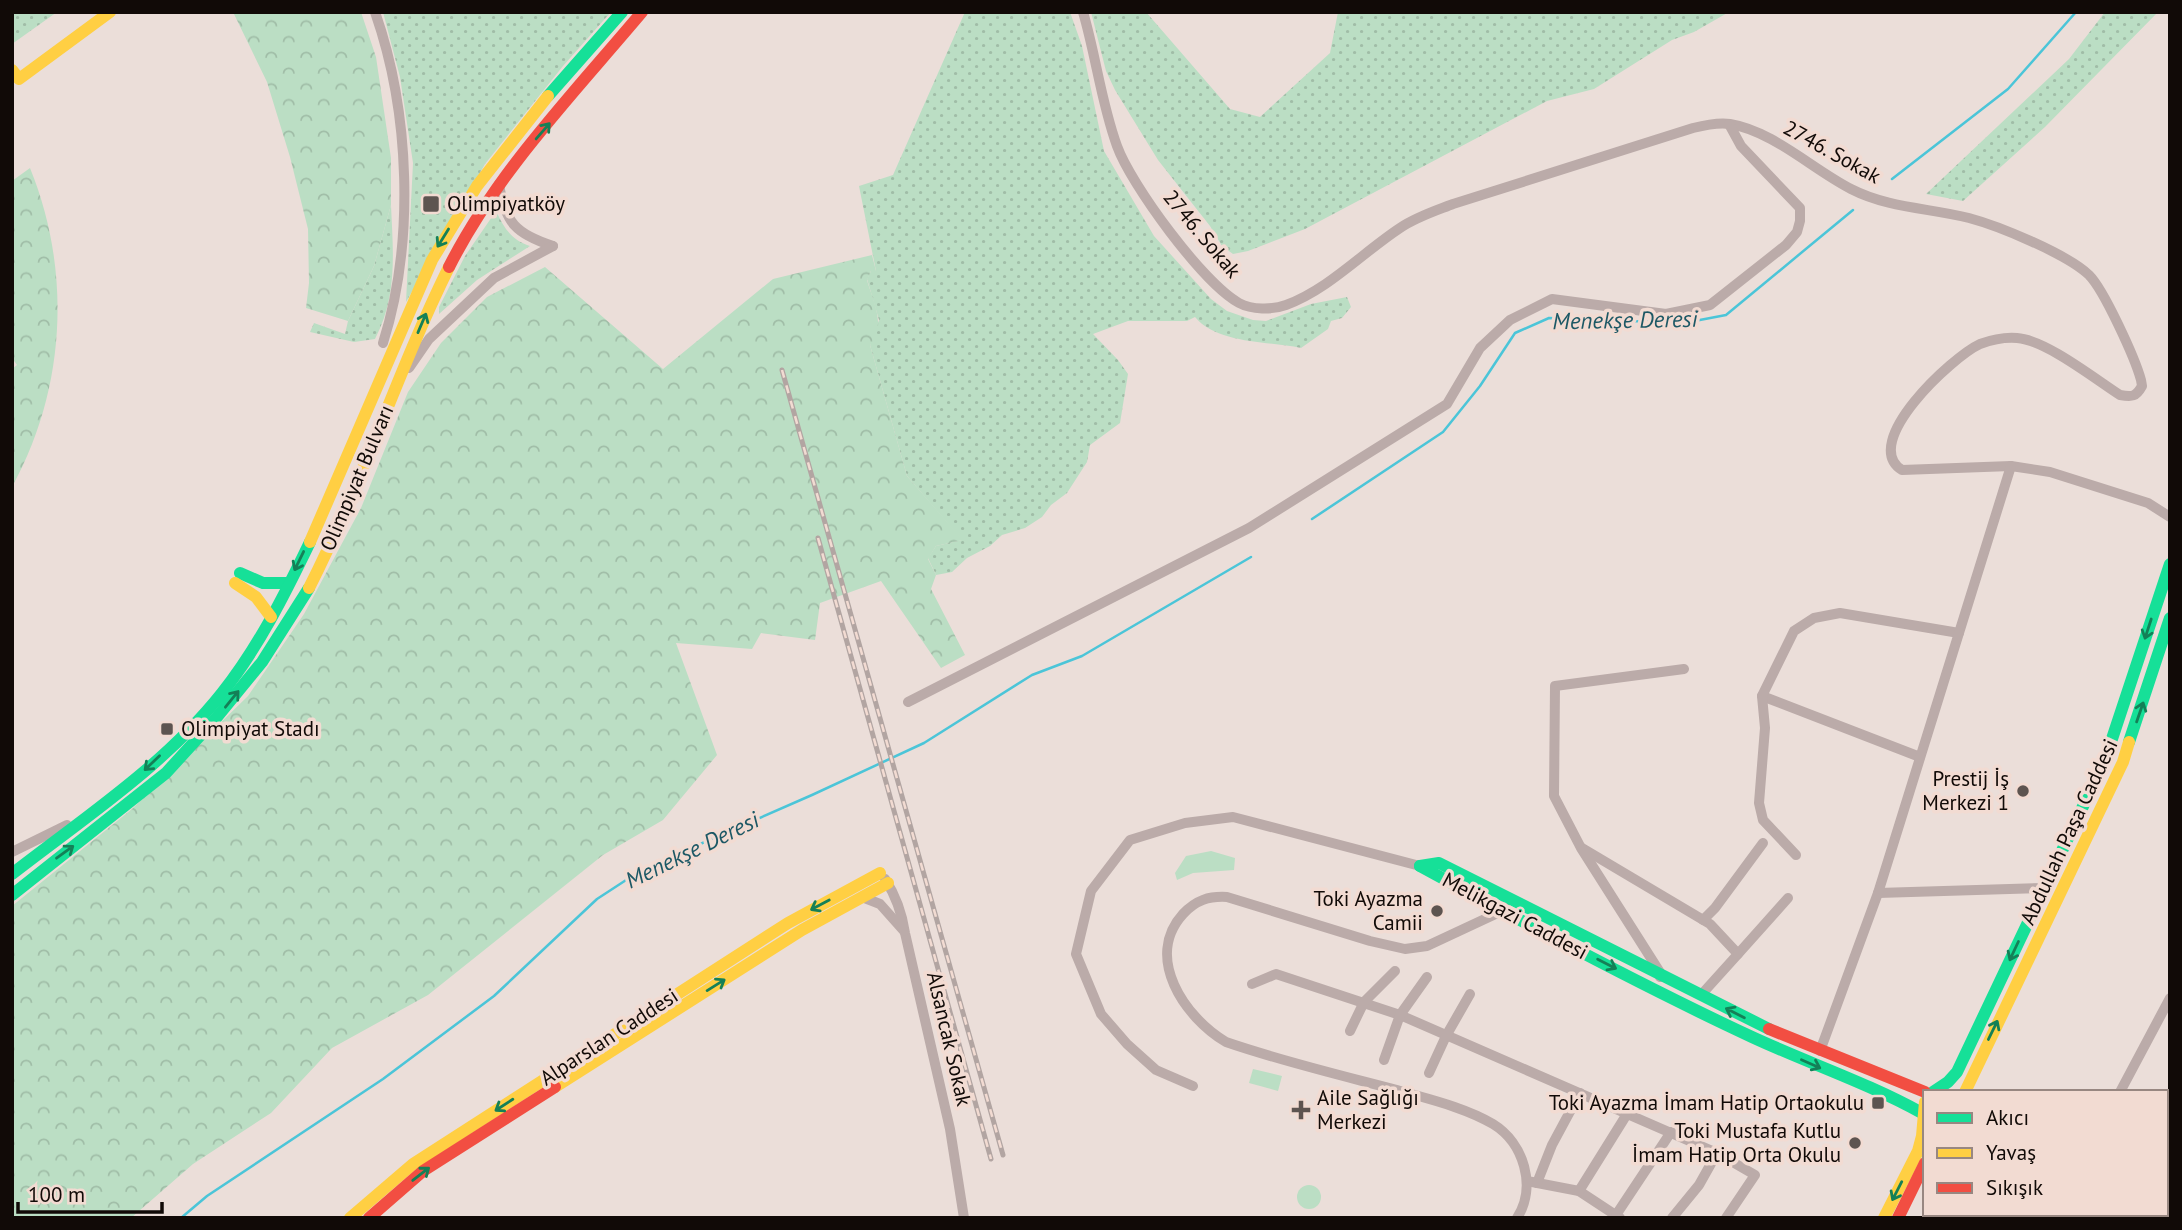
<svg xmlns="http://www.w3.org/2000/svg" width="2182" height="1230" font-family="'PT Sans',sans-serif">
<style>
.grass{fill:url(#grass-dots)}
.forest{fill:url(#forest-crowns)}
.green{fill:#bbdec4}
.lines{fill:none;stroke-linecap:round;stroke-linejoin:round}
.stream{stroke:#4bc5d8;stroke-width:2.5}
.street{stroke:#bbaba9;stroke-width:10}
.fast{stroke:#16e098;stroke-width:12}
.slow{stroke:#ffcf43;stroke-width:12}
.jam{stroke:#f24e42;stroke-width:12}
.rail-casing{stroke:#b2a5a2;stroke-width:5}
.rail{stroke:#f2dbd2;stroke-width:2.5;stroke-dasharray:8;stroke-linecap:butt}
.oneway{stroke:#148057}
.poi-dot{fill:#5d5450;stroke:#f2dbd2;stroke-width:2.5}
.labels{text-anchor:middle;stroke-width:7;stroke-linejoin:round;paint-order:stroke}
.street-label{font-size:21px;fill:#110a07;stroke:#f2dbd2}
.poi-label{font-size:21px;fill:#110a07;stroke:#f2dbd2;text-anchor:end}
.water-label{font-size:23px;font-style:italic;fill:#1d5865;stroke:#f2dbd2}
</style>
<defs>
<pattern id="grass-dots" width="8" height="8" patternUnits="userSpaceOnUse" patternTransform="scale(1.75)"><rect width="8" height="8" fill="#bbdec4"/><path d="M2 2h.1M6 6h.1" fill="none" stroke="#a0bda7" stroke-width="1.8" stroke-linecap="round"/></pattern>
<pattern id="forest-crowns" width="20" height="18" patternUnits="userSpaceOnUse" patternTransform="scale(1.75)"><rect width="20" height="18" fill="#bbdec4"/><path d="M2 6a3 3 0 1 1 6 0M12 15a3 3 0 1 1 6 0" fill="none" stroke="#a0bda7"/></pattern>
</defs>
<rect width="100%" height="100%" fill="#ebded9"/>
<!-- grass -->
<g class="grass">
<path d="M12 12H57L12 44Z"/>
<path d="M383 12H611L563 66 485 164 406 302 413 163 400 77Z"/>
<path d="M965 12H1070L1082 46 1104 151 1154 236 1211 299 1227 311 1253 320 1266 321 1311 304 1347 297 1351 307 1342 318 1331 321 1328 329 1301 348C1268 341 1217 344 1195 317L1187 321H1128L1093 334 1118 360 1128 374 1120 423 1090 445 1087 462 1067 493 1051 505 1042 517 1025 528 1002 535 990 546 967 558 952 572 936 575 928 558 936 546 962 540 907 476 870 345 879 320 867 279 871 271H876L859 186 893 175Z"/>
<path d="M1091 12H1146L1230 109 1260 117 1330 53 1338 12H1729L1694 32 1672 40 1594 89 1547 101 1305 229 1248 251 1233 254 1222 246 1210 226 1158 160 1115 90 1106 71Z"/>
<path d="M2105 12H2158L2045 127 1963 201 1926 194 2069 59Z"/>
<path d="M391 205C393 252 398 295 375 339L354 342 310 332 314 323 345 334 348 321 374 266Z"/>
<path d="M496 211C504 228 511 240 530 246L477 280 439 314V307L465 256Z"/>
</g>
<!-- forest -->
<g class="forest">
<path d="M233 12H361L376 57 391 158V205L374 266 348 321 306 308 309 283 308 229 290 157 267 82Z"/>
<path d="M30 168C72 271 66 389 12 487V369L17 365 12 358V181Z"/>
<path d="M872 255 876 271H871L867 280C873 301 887 327 870 345L907 476 963 540 936 546 928 559 936 575 931 589 965 655 941 668 881 581 820 603 815 640 761 633 752 649 676 643 717 755 663 820 603 855 428 995 332 1048 271 1113 193 1164 131 1218H12V906L132 809 248 696 304 614 361 508 408 392 441 343 487 297 545 267 663 369 773 279Z"/>
</g>
<!-- green -->
<g class="green">
<path d="M1211 851 1235 858 1234 870 1193 873 1177 880 1175 873 1186 856Z"/>
<path d="M1253 1069 1282 1076 1278 1091 1249 1083Z"/>
<circle cx="1309" cy="1197" r="12"/>
</g>
<g class="lines">
<!-- stream -->
<g class="stream">
<path d="M1892 179 2008 89 2076 12"/>
<path d="M1312 519 1443 432 1480 386 1515 333 1549 318 1684 323 1726 315 1853 210"/>
<path d="M181 1218 207 1196 383 1079 494 996 597 899 643 869 812 795 924 743 1032 675 1082 656 1251 557"/>
</g>
<!-- street -->
<g class="street">
<path d="M375 12C410 112 415 242 383 343"/>
<path d="M1083 12C1096 56 1101 102 1117 146 1131 185 1203 283 1239 303 1252 310 1272 310 1286 305 1329 289 1362 253 1400 228 1416 217 1435 211 1453 204L1693 128C1705 125 1718 122 1730 124 1773 131 1812 169 1851 189 1888 208 1929 208 1969 218 1999 226 2067 254 2089 275 2104 290 2135 358 2141 380L2142 386C2136 397 2132 397 2120 395 2095 379 2046 340 2017 338 2005 337 1991 340 1980 344 1952 357 1859 443 1902 470L2011 466 2050 472 2148 503 2170 517"/>
<path d="M499 184C505 223 516 234 553 246"/>
<path d="M409 368 429 339 494 278 553 246"/>
<path d="M1762 696 1920 757"/>
<path d="M908 702 1249 528 1447 404 1480 348 1510 320 1552 299 1666 314 1710 305 1786 245 1797 232 1800 221V208L1741 146 1729 124"/>
<path d="M1582 848 1710 924 1738 954 1701 995"/>
<path d="M12 852 67 825"/>
<path d="M1796 855 1763 820 1759 803 1765 728 1762 696 1794 631 1814 618 1840 613 1959 633"/>
<path d="M885 879C896 896 902 913 905 933L950 1129 964 1218"/>
<path d="M1878 893 2043 888"/>
<path d="M862 897 880 904 904 931"/>
<path d="M1509 898 1502 911 1427 946 1405 949 1370 941 1227 897C1209 896 1196 900 1183 914 1144 957 1184 1017 1226 1042 1281 1061 1340 1075 1397 1090 1428 1099 1464 1107 1493 1124 1524 1143 1537 1187 1517 1218"/>
<path d="M1703 920 1715 908 1763 843"/>
<path d="M1738 954 1788 898"/>
<path d="M1660 977 1661 974 1581 848 1554 796 1555 686 1684 669"/>
<path d="M1252 984 1276 974 1400 1015 1717 1153 1755 1175 1726 1218"/>
<path d="M1350 1031 1364 1002 1395 971"/>
<path d="M1820 1051 1878 893 2011 466"/>
<path d="M1384 1060 1400 1015 1427 977"/>
<path d="M1429 1073 1446 1036 1470 994"/>
<path d="M1193 1086 1156 1070 1127 1044 1101 1014 1076 954 1091 891 1130 840 1185 823 1233 817 1420 866"/>
<path d="M2120 1092 2170 998"/>
<path d="M1527 1181 1579 1191 1620 1218"/>
<path d="M1537 1183 1552 1145 1580 1093"/>
<path d="M1579 1191 1627 1114"/>
<path d="M1616 1215 1671 1132"/>
<path d="M1672 1218 1699 1185 1717 1153"/>
<path d="M2027 1218 2031 1214"/>
</g>
<!-- fast -->
<g class="fast">
<path d="M548 96 622 12"/>
<path d="M240 573 263 583H289"/>
<path d="M2129 742 2170 618"/>
<path d="M1420 866C1528 925 1640 985 1752 1037 1808 1063 1868 1083 1922 1113"/>
<path d="M1420 866 1439 863 1769 1029"/>
<path d="M12 874C84 818 165 765 222 693 258 648 285 594 310 542"/>
<path d="M12 895 166 773 217 717 262 662 309 588"/>
<path d="M1933 1092 1948 1082 1957 1072 2105 760 2170 564"/>
<path d="M2166 1142 2170 1138"/>
<path d="M2118 1218 2119 1214"/>
</g>
<!-- slow -->
<g class="slow">
<path d="M12 70 19 79 110 12"/>
<path d="M310 542 432 260 477 186 548 96"/>
<path d="M235 583 256 597 271 617"/>
<path d="M309 588C362 484 397 372 449 267"/>
<path d="M555 1087 802 930 888 883"/>
<path d="M1965 1092 2123 762 2129 742"/>
<path d="M2166 1169 2170 1165"/>
<path d="M350 1218 413 1164 788 923 880 873"/>
<path d="M1884 1218 1918 1151 1922 1136 1925 1102"/>
<path d="M2136 1218 2138 1214"/>
</g>
<!-- jam -->
<g class="jam">
<path d="M449 267C497 172 574 93 642 12"/>
<path d="M1769 1029 1925 1092"/>
<path d="M369 1218 423 1171 555 1087"/>
<path d="M1898 1218 1925 1163"/>
</g>
<!-- rail casing -->
<g class="rail-casing">
<g id="rail">
<path d="M782 370 1003 1155"/>
<path d="M818 538 991 1159"/>
</g>
</g>
<!-- rail -->
<use href="#rail" class="rail"/>
</g>
<!-- one-way arrows -->
<defs><path id="oneway-shaft" d="M-6 0H5M1.5-3L5.5 0L1.5 3" fill="none" stroke-width="1.6" stroke-linecap="round" stroke-linejoin="round" transform="scale(1.75)"/></defs>
<g class="oneway">
<use href="#oneway-shaft" transform="translate(543 131) rotate(-49)"/>
<use href="#oneway-shaft" transform="translate(443 238) rotate(122)"/>
<use href="#oneway-shaft" transform="translate(422 323) rotate(-67)"/>
<use href="#oneway-shaft" transform="translate(299 561) rotate(116)"/>
<use href="#oneway-shaft" transform="translate(2148 629) rotate(108)"/>
<use href="#oneway-shaft" transform="translate(232 699) rotate(-51)"/>
<use href="#oneway-shaft" transform="translate(2140 712) rotate(-71)"/>
<use href="#oneway-shaft" transform="translate(152 763) rotate(136)"/>
<use href="#oneway-shaft" transform="translate(65 852) rotate(-36)"/>
<use href="#oneway-shaft" transform="translate(820 905) rotate(152)"/>
<use href="#oneway-shaft" transform="translate(2014 951) rotate(115)"/>
<use href="#oneway-shaft" transform="translate(1607 964) rotate(27)"/>
<use href="#oneway-shaft" transform="translate(716 985) rotate(-32)"/>
<use href="#oneway-shaft" transform="translate(1735 1013) rotate(-153)"/>
<use href="#oneway-shaft" transform="translate(1993 1030) rotate(-64)"/>
<use href="#oneway-shaft" transform="translate(1811 1064) rotate(24)"/>
<use href="#oneway-shaft" transform="translate(504 1105) rotate(147)"/>
<use href="#oneway-shaft" transform="translate(421 1174) rotate(-38)"/>
<use href="#oneway-shaft" transform="translate(1897 1191) rotate(117)"/>
</g>
<!-- markers -->
<g class="poi-dot">
<rect x="422" y="195" width="18" height="18" rx="3.5"/>
<rect x="160" y="722" width="14" height="14" rx="3.5"/>
<circle cx="2023" cy="791" r="7"/>
<circle cx="1437" cy="911" r="7"/>
<rect x="1871" y="1096" width="14" height="14" rx="3.5"/>
<path d="M1297.5 1099.5h7v7h7v7h-7v7h-7v-7h-7v-7h7z"/>
<circle cx="1855" cy="1143" r="7"/>
</g>
<g class="labels">
<!-- street labels -->
<g class="street-label">
<text transform="translate(1832 152) rotate(29)" y="7">2746. Sokak</text>
<text transform="translate(1202 234) rotate(50)" y="7">2746. Sokak</text>
<text transform="translate(357 478) rotate(-67)" y="7">Olimpiyat Bulvarı</text>
<text transform="translate(2069 832) rotate(-65)" y="7">Abdullah Paşa Caddesi</text>
<text transform="translate(1515 916) rotate(28)" y="7">Melikgazi Caddesi</text>
<text transform="translate(609 1037) rotate(-33)" y="7">Alparslan Caddesi</text>
<text transform="translate(949 1039) rotate(77)" y="7">Alsancak Sokak</text>
</g>
<!-- poi labels -->
<g class="poi-label">
<text x="447" y="211" text-anchor="start">Olimpiyatköy</text>
<text x="181" y="736" text-anchor="start">Olimpiyat Stadı</text>
<text x="2009" y="786">Prestij İş<tspan x="2009" dy="24">Merkezi 1</tspan></text>
<text x="1423" y="906">Toki Ayazma<tspan x="1423" dy="24">Camii</tspan></text>
<text x="1317" y="1105" text-anchor="start">Aile Sağlığı<tspan x="1317" dy="24">Merkezi</tspan></text>
<text x="1864" y="1110">Toki Ayazma İmam Hatip Ortaokulu</text>
<text x="1841" y="1138">Toki Mustafa Kutlu<tspan x="1841" dy="24">İmam Hatip Orta Okulu</tspan></text>
</g>
<!-- water labels -->
<g class="water-label">
<text transform="translate(1625 320) rotate(-1)" y="8">Menekşe Deresi</text>
<text transform="translate(692 850) rotate(-26)" y="8">Menekşe Deresi</text>
</g>
</g>
<!-- border -->
<rect width="2182" height="1230" fill="none" stroke="#110a07" stroke-width="28"/>
<!-- legend -->
<rect x="1923" y="1090" width="245" height="126" fill="#f2dbd2" stroke="#988781" stroke-width="2"/>
<rect x="1937" y="1113" width="35" height="10" fill="#16e098" stroke="#988781" stroke-width="2"/>
<text x="1986" y="1125" font-size="21" fill="#110a07">Akıcı</text>
<rect x="1937" y="1148" width="35" height="10" fill="#ffcf43" stroke="#988781" stroke-width="2"/>
<text x="1986" y="1160" font-size="21" fill="#110a07">Yavaş</text>
<rect x="1937" y="1183" width="35" height="10" fill="#f24e42" stroke="#988781" stroke-width="2"/>
<text x="1986" y="1195" font-size="21" fill="#110a07">Sıkışık</text>
<!-- scale -->
<path d="M18 1202v10h144v-10" fill="none" stroke="#110a07" stroke-width="3.5"/>
<text x="28" y="1202" font-size="21" fill="#110a07" stroke="#f2dbd2" stroke-width="5" paint-order="stroke">100 m</text>
</svg>
